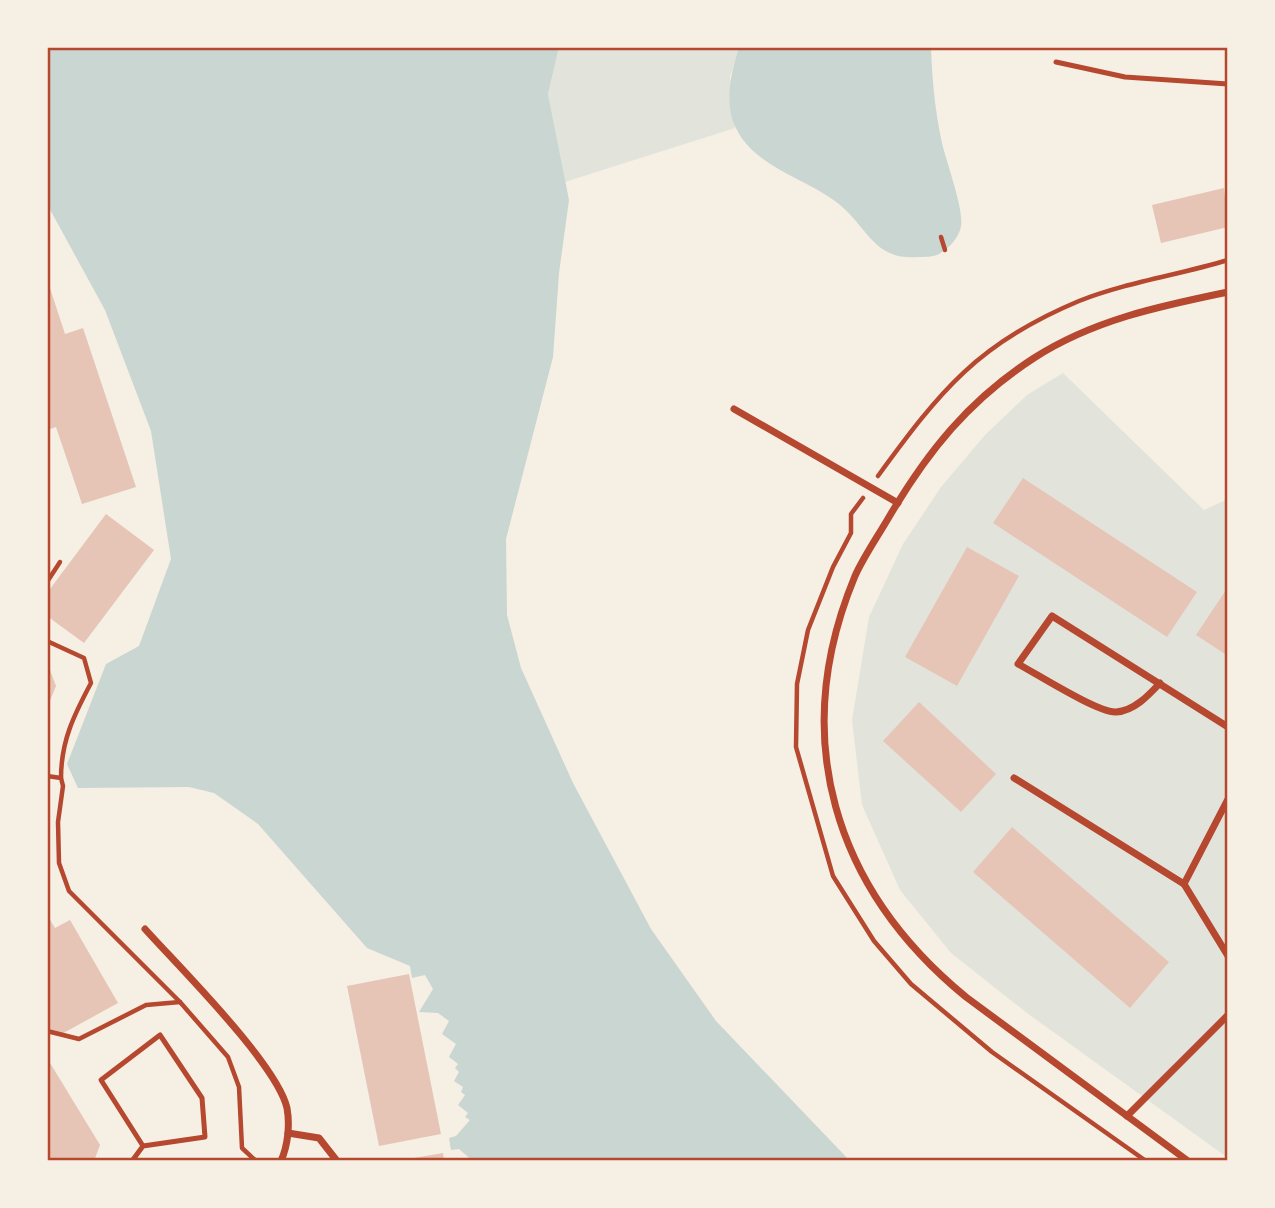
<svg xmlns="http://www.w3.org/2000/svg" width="1275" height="1208" font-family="'Sofia Sans Condensed',sans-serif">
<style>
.green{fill:#e2e4dc}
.water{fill:#c9d6d2}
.building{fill:#e6c5b7}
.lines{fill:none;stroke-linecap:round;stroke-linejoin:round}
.path{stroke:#b5482f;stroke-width:4.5}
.service{stroke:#b5482f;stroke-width:5}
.minor{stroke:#b5482f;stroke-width:7}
.neatline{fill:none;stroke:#b5482f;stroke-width:2.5}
</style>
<rect width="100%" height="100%" fill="#f6efe4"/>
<!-- green -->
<g class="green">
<path d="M559 47H739L730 77 735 128 565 182 548 94Z"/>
<path d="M1063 373 1204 510 1228 499V1158L1027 1013 951 953 900 890 862 805 852 720 869 617 903 544 941 487 985 435 1027 395Z"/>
</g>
<!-- water -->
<g class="water">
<path d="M47 47H559L548 94 569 200 559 273 553 357 506 539 507 615 521 668 573 783 651 929 716 1021 850 1161H473L459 1149 451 1150 449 1138 456 1136 470 1120 465 1117 468 1113 458 1105 465 1095 461 1092 463 1087 454 1081 459 1072 455 1068 458 1064 449 1057 456 1044 442 1034 449 1021 438 1013 419 1012 433 989 425 975 412 978 410 966 367 948 258 824 214 793 189 787 78 788 67 764 106 664 139 646 171 559 151 431 105 310 47 204Z"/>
<path d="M739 47H931C932 79 935 111 942 143 946 161 964 209 961 226 959 238 949 248 939 254 933 257 925 257 918 257 872 261 867 224 835 201 804 178 755 166 737 130 723 105 731 73 739 47Z"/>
</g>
<!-- building -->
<g class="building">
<path d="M1224 188 1228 227 1161 243 1152 205Z"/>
<path d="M48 282 65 334 83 328 136 487 82 504 56 427 47 430Z"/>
<path d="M1023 478 1197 592 1167 637 993 523Z"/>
<path d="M106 514 154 550 84 643 47 616V593Z"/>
<path d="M967 547 1019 576 957 686 905 657Z"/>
<path d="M1226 590 1228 591V656L1196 635Z"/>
<path d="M47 662 56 686 47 708Z"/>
<path d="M919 702 996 774 961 812 883 741Z"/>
<path d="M1012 827 1169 962 1130 1008 973 872Z"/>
<path d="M47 915 55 928 70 920 118 1003 58 1036 47 1033Z"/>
<path d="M409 974 441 1134 379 1146 347 986Z"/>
<path d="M47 1058 100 1145 94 1161H47Z"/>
<path d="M443 1153 444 1161H408V1159Z"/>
</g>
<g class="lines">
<!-- path -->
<g class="path">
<path d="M941 237 945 250"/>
<path d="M878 476C940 391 978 343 1079 301 1127 282 1179 275 1228 260"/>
<path d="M863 498 851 514V533L833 567 808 630 797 684 796 747 833 876 874 941 911 984 992 1052 1146 1161"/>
<path d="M47 582 60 562"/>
<path d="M47 641 84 658 91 683C74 715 61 741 61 778"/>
<path d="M47 776 61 778 63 786 58 822 59 863 69 891 180 1002 228 1057 239 1087 242 1148 256 1161"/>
<path d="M47 1031 79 1039 146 1005 180 1002"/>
</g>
<!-- service -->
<g class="service">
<path d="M1056 62 1125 77 1228 84"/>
<path d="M132 1161 143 1146 205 1137 202 1098 160 1035 101 1080 143 1146"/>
</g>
<!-- minor -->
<g class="minor">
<path d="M734 409 898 503"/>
<path d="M1160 683C1149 695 1134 711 1116 712 1098 713 1037 674 1018 664L1052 616 1228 727"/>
<path d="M1014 778 1184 884 1228 799"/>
<path d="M1184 884 1228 956"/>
<path d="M145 929C179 967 277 1064 287 1108 290 1125 288 1145 281 1161"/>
<path d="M1127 1116 1228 1015"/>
<path d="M288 1133 319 1138 337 1161"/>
<path d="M1188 1161 966 997C833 888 788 737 855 576 864 556 878 536 889 517 928 451 969 400 1034 358 1093 320 1160 306 1228 292"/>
</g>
</g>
<!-- border -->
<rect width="1275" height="1208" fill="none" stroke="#f6efe4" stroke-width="98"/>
<rect x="49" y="49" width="1177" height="1110" class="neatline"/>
</svg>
